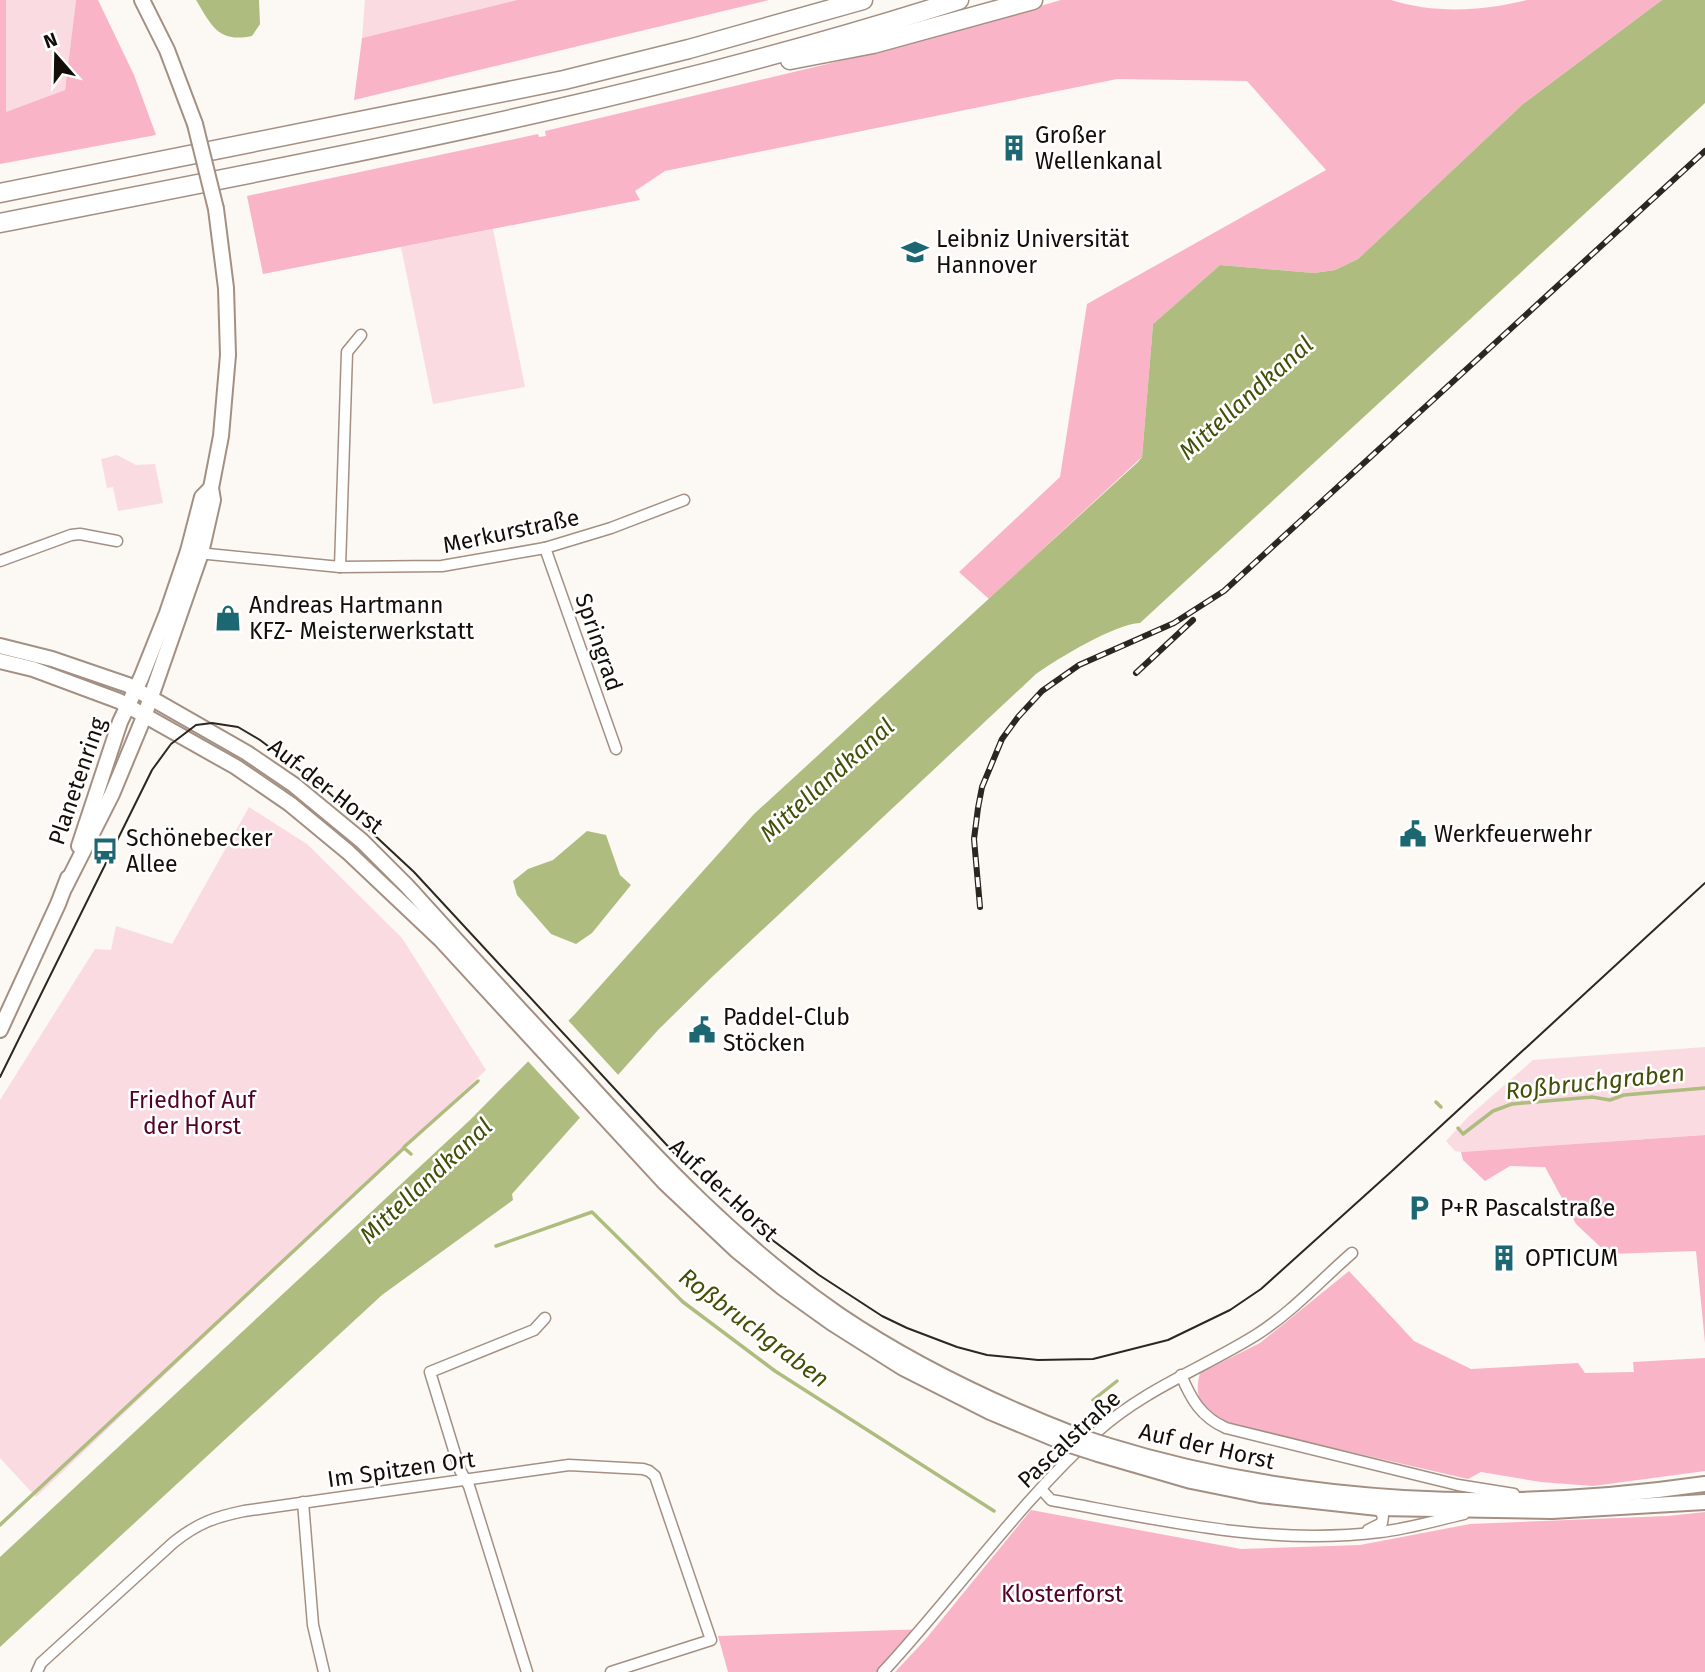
<svg xmlns="http://www.w3.org/2000/svg" width="1705" height="1672" font-family="'Fira Sans',sans-serif">
<style>
.green{fill:#fadbe2}
.forest{fill:#fab4c7}
.water{fill:#aebd7f}
.pier{fill:#fcf8f4}
.lines{fill:none;stroke-linecap:round;stroke-linejoin:round}
.stream{stroke:#aebd7f;stroke-width:3.5}
.street-casing{stroke:#a39082;stroke-width:13}
.secondary-casing{stroke:#a39082;stroke-width:18}
.highway-casing{stroke:#a39082;stroke-width:21}
.street{stroke:#fff;stroke-width:10}
.secondary{stroke:#fff;stroke-width:14}
.highway{stroke:#fff;stroke-width:18}
.tram{stroke:#2c2621;stroke-width:2}
.rail-casing{stroke:#2c2621;stroke-width:6}
.rail{stroke:#fff;stroke-width:3.5;stroke-dasharray:10;stroke-linecap:butt}
.secondary-bridge-casing{stroke:#a39082;stroke-width:18;stroke-linecap:butt}
.secondary-bridge{stroke:#fff;stroke-width:14}
.labels{text-anchor:middle;stroke-width:5;stroke-linejoin:round;paint-order:stroke}
.poi-label{font-size:23px;fill:#140e08;stroke:#fff;text-anchor:start}
.street-label{font-size:23px;fill:#140e08;stroke:#fff}
.park-label{font-size:23px;fill:#530027;stroke:#fff}
.water-label{font-size:24px;font-style:italic;fill:#434f06;stroke:#fff}
</style>
<rect width="100%" height="100%" fill="#fcf8f4"/>
<!-- green -->
<g class="green">
<path d="M6 0H76L65 90 5 113Z"/>
<path d="M365 0H517L362 38Z"/>
<path d="M493 229 525 387 433 404 401 247Z"/>
<path d="M117 455 136 465 155 464 163 503 118 511 113 487 107 488 101 459Z"/>
<path d="M249 807 307 844 402 938 486 1070 36 1497 0 1458V1100L95 949 111 950 116 926 172 944Z"/>
<path d="M1705 1047V1135L1461 1152 1455 1151 1446 1141 1468 1117 1533 1060Z"/>
</g>
<!-- forest -->
<g class="forest">
<path d="M0 0H6V112L65 90 76 0H98L134 75 156 135 0 164Z"/>
<path d="M517 0H769L354 100 362 38Z"/>
<path d="M1061 0H1391C1435 14 1483 11 1527 0H1662L1523 104 1358 259 1335 270 1314 273 1220 265 1153 324 1142 457 989 599 959 572 1060 477 1087 304 1326 170 1247 81 1117 79 665 171 635 191 640 200 263 274 247 196 538 134 539 137 546 136 545 131 903 46Z"/>
<path d="M1705 1135V1343L1696 1251 1608 1254 1576 1224 1545 1167 1510 1166 1485 1181 1463 1160 1461 1152Z"/>
<path d="M1349 1271 1414 1341 1471 1369 1578 1363 1585 1373 1634 1372 1633 1362 1705 1358V1471L1593 1486 1541 1482 1481 1472 1468 1479 1242 1427C1214 1418 1190 1407 1200 1373L1260 1343Z"/>
<path d="M1031 1510 1241 1549 1360 1545 1470 1524 1668 1516 1705 1512V1672H895L925 1640Z"/>
<path d="M927 1629 882 1672H728L718 1636Z"/>
</g>
<!-- water -->
<g class="water">
<path d="M196 0H259L260 24 252 36C218 43 212 26 196 0Z"/>
<path d="M1662 0H1705V103L1140 623C1115 624 1057 659 1036 674L712 977 658 1030 512 1194 513 1200 382 1295 0 1647V1557L470 1120 575 1014 754 814 1138 462 1142 457 1153 324 1220 265 1314 273 1335 270 1358 259 1523 104Z"/>
<path d="M587 831 606 835 620 875 631 885 592 933 576 944 551 934 517 895 513 881 528 869 553 860Z"/>
</g>
<!-- pier -->
<path class="pier" d="M566 1018 621 1078 583 1121 526 1059Z"/>
<g class="lines">
<!-- stream -->
<g class="stream">
<path d="M1436 1102 1441 1107"/>
<path d="M1458 1128 1463 1134 1493 1111 1512 1104 1592 1097 1610 1100 1624 1095 1705 1088"/>
<path d="M404 1147 478 1081"/>
<path d="M496 1246 592 1212 683 1302 775 1371 994 1511"/>
<path d="M1093 1400 1117 1381"/>
<path d="M0 1525 404 1148 411 1154"/>
</g>
<!-- street casing -->
<g class="street-casing">
<g id="street">
<path d="M545 548 616 749"/>
<path d="M198 553 340 567 442 566 545 548 611 528 684 500"/>
<path d="M0 561 71 535 80 534 117 541"/>
<path d="M340 567 347 352 361 335"/>
<path d="M1181 1375C1191 1399 1201 1417 1226 1428L1458 1485 1514 1494"/>
<path d="M1041 1489 1051 1500C1161 1520 1268 1546 1380 1532 1408 1529 1437 1520 1464 1514"/>
<path d="M303 1502 313 1625 324 1672"/>
<path d="M1368 1530 1382 1523 1383 1516 1378 1508"/>
<path d="M37 1672 41 1663 174 1542C198 1523 215 1517 244 1511L569 1465 643 1469 649 1471 655 1476 711 1640 611 1672"/>
<path d="M527 1672 469 1486 460 1470 430 1372 534 1330 545 1318"/>
<path d="M883 1672C956 1593 1018 1504 1098 1431 1145 1389 1203 1368 1256 1335 1291 1313 1321 1280 1352 1253"/>
</g>
</g>
<!-- secondary casing -->
<g class="secondary-casing">
<g id="secondary">
<path d="M142 0 167 50 195 124"/>
<path d="M0 646 52 659 128 685 247 753 294 785 362 841 407 886C463 948 519 1009 576 1070 657 1160 739 1246 839 1315 913 1365 993 1403 1075 1435"/>
<path d="M0 661 33 669 119 701 236 767 290 804 348 852 441 940 665 1183 736 1250 783 1288 832 1323 903 1368 990 1412 1067 1444"/>
<path d="M79 846 120 722 141 678 167 613 188 551 202 497 211 488"/>
<path d="M65 887 112 794 144 717 201 553 213 500 211 488 221 436 228 355 226 288 216 209"/>
<path d="M0 1030 58 904 68 878"/>
<path d="M1106 1445C1300 1505 1505 1513 1705 1484"/>
<path d="M1098 1454 1191 1481 1260 1495 1378 1508 1552 1511 1705 1502"/>
</g>
</g>
<!-- highway casing -->
<g class="highway-casing">
<g id="highway">
<path d="M790 60 873 44 1033 0"/>
<path d="M0 193 564 80 689 49 863 0"/>
<path d="M0 223C322 159 646 101 959 0"/>
</g>
</g>
<!-- street -->
<use href="#street" class="street"/>
<!-- secondary -->
<use href="#secondary" class="secondary"/>
<!-- highway -->
<use href="#highway" class="highway"/>
<!-- tram -->
<path class="tram" d="M0 1077 152 770 171 744 196 725 212 723 238 727 260 740 326 790 414 872 676 1155 759 1230 819 1275 882 1316 907 1328 957 1347 987 1355 1038 1360 1093 1359 1168 1340 1230 1310 1261 1289 1392 1171 1705 883"/>
<!-- rail casing -->
<g class="rail-casing">
<g id="rail">
<path d="M1136 673 1193 620"/>
<path d="M980 907 974 839 978 808 982 787 1002 739 1018 717 1042 691 1079 665 1174 623 1224 591 1705 151"/>
</g>
</g>
<!-- rail -->
<use href="#rail" class="rail"/>
<!-- secondary-bridge casing -->
<g class="secondary-bridge-casing">
<g id="secondary-bridge">
<path d="M195 124 216 209"/>
<path d="M1075 1435 1106 1445"/>
<path d="M1067 1444 1098 1454"/>
</g>
</g>
<!-- secondary-bridge -->
<use href="#secondary-bridge" class="secondary-bridge"/>
</g>
<!-- icons -->
<defs>
<g id="building-bare" transform="scale(2.1)"><path d="M-4-6H4V6H1V3H-1V6H-4ZM-2.5-4.3h1.7v1.8h-1.7ZM.8-4.3h1.7v1.8H.8ZM-2.5-1h1.7V.8h-1.7ZM.8-1h1.7V.8H.8Z" fill="#1d6772" stroke="#fff" stroke-width="2.5" paint-order="stroke"/></g>
<g id="university-bare" transform="scale(2.1)"><path d="M0-5L7-2L0 1L-7-2ZM-4 1L0 2.5L4 1V4Q0 6-4 4Z" fill="#1d6772" stroke="#fff" stroke-width="2.5" paint-order="stroke"/></g>
<g id="shop-bare" transform="scale(2.1)"><path d="M-5-2.5h2.3a2.7 3.5 0 0 1 5.4 0H5L5.5 6h-11ZM-1.5-2.5h3a1.5 2.3 0 0 0-3 0Z" fill="#1d6772" stroke="#fff" stroke-width="2.5" paint-order="stroke"/></g>
<g id="civic-bare" transform="scale(2.1)"><path d="M-.6-6.5H3V-4.5H.6V-3L4-1V1h2V6H-6V1h2V-1L-.6-3ZM-1.2 2.5V6h2.4V2.5Z" fill="#1d6772" stroke="#fff" stroke-width="2.5" paint-order="stroke"/></g>
<g id="bus-bare" transform="scale(2.1)"><path d="M-5-6H5V4H4V6H2V4H-2V6H-4V4H-5ZM-3.5-4V0h7V-4ZM-3.5 1.2v1.5H-2V1.2ZM2 1.2v1.5H3.5V1.2Z" fill="#1d6772" stroke="#fff" stroke-width="2.5" paint-order="stroke"/></g>
<g id="parking-bare" transform="scale(2.1)"><path d="M-3.5-5.5H1a3.5 3.5 0 0 1 0 7H-1V5.5H-3.5ZM-1-3.4V-.6H.8a1.4 1.4 0 0 0 0-2.8Z" fill="#1d6772" stroke="#fff" stroke-width="2.5" paint-order="stroke"/></g>
</defs>
<g fill-rule="evenodd">
<use href="#building-bare" x="1014" y="148"/>
<use href="#university-bare" x="915" y="252"/>
<use href="#shop-bare" x="228" y="618"/>
<use href="#civic-bare" x="1413" y="834"/>
<use href="#bus-bare" x="105" y="851"/>
<use href="#civic-bare" x="702" y="1030"/>
<use href="#parking-bare" x="1419" y="1208"/>
<use href="#building-bare" x="1504" y="1258"/>
</g>
<g class="labels">
<!-- poi labels -->
<g class="poi-label">
<text x="1035" y="143">Großer<tspan x="1035" dy="26">Wellenkanal</tspan></text>
<text x="936" y="247">Leibniz Universität<tspan x="936" dy="26">Hannover</tspan></text>
<text x="249" y="613">Andreas Hartmann<tspan x="249" dy="26">KFZ- Meisterwerkstatt</tspan></text>
<text x="1434" y="842">Werkfeuerwehr</text>
<text x="126" y="846">Schönebecker<tspan x="126" dy="26">Allee</tspan></text>
<text x="723" y="1025">Paddel-Club<tspan x="723" dy="26">Stöcken</tspan></text>
<text x="1440" y="1216">P+R Pascalstraße</text>
<text x="1525" y="1266">OPTICUM</text>
</g>
<!-- street labels -->
<g class="street-label">
<text transform="translate(511 531) rotate(-12)" y="8">Merkurstraße</text>
<text transform="translate(599 642) rotate(71)" y="8">Springrad</text>
<text transform="translate(77 781) rotate(-71)" y="8">Planetenring</text>
<text transform="translate(326 786) rotate(38)" y="8">Auf der Horst</text>
<text transform="translate(724 1190) rotate(43)" y="8">Auf der Horst</text>
<text transform="translate(1069 1439) rotate(-43)" y="8">Pascalstraße</text>
<text transform="translate(1207 1446) rotate(13)" y="8">Auf der Horst</text>
<text transform="translate(401 1469) rotate(-8)" y="8">Im Spitzen Ort</text>
</g>
<!-- park labels -->
<g class="park-label">
<text x="192" y="1108">Friedhof Auf<tspan x="192" dy="26">der Horst</tspan></text>
<text x="1062" y="1602">Klosterforst</text>
</g>
<!-- water labels -->
<g class="water-label">
<text transform="translate(1246 398) rotate(-42)" y="8">Mittellandkanal</text>
<text transform="translate(827 780) rotate(-42)" y="8">Mittellandkanal</text>
<text transform="translate(1595 1082) rotate(-6)" y="8">Roßbruchgraben</text>
<text transform="translate(426 1181) rotate(-43)" y="8">Mittellandkanal</text>
<text transform="translate(754 1328) rotate(37)" y="8">Roßbruchgraben</text>
</g>
</g>
<!-- north arrow -->
<g transform="translate(56 56) rotate(340)" stroke="#ffffff" stroke-width="5" paint-order="stroke">
<path d="M0-5L12 26L0 18L-12 26Z" fill="#140e08"/>
<text y="-10" font-size="19" font-weight="bold" text-anchor="middle" fill="#140e08">N</text>
</g>
</svg>
